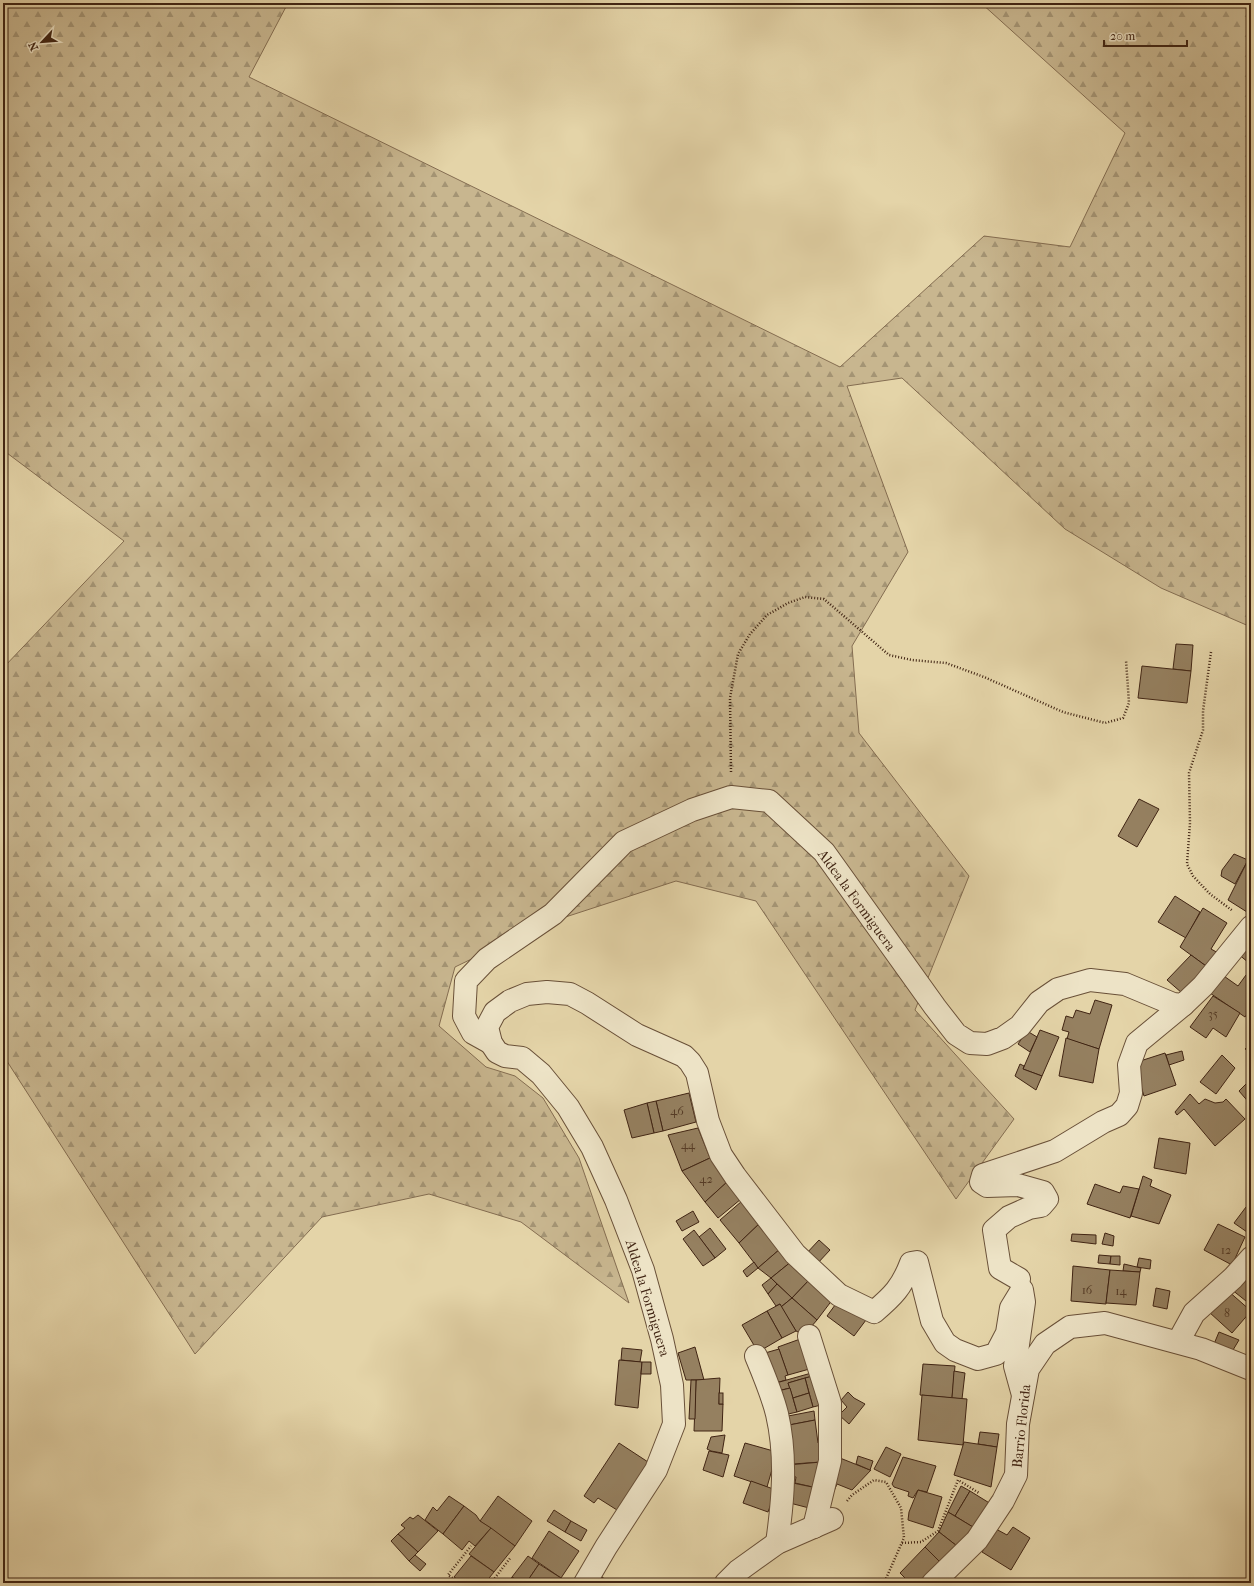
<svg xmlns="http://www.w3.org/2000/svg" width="1254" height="1586" font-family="'IM FELL French Canon',serif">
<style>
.forest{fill:url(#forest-firs);stroke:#846d51}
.building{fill:#958060;stroke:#402413}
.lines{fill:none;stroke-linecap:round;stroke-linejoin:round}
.minor-casing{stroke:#695038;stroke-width:24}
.path{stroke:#402413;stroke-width:2.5;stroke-dasharray:1 2;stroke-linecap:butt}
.minor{stroke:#ede3c6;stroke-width:22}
.labels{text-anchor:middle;stroke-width:3;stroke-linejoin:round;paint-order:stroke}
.number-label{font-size:12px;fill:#553b26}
.street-label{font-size:14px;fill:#402413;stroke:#ede3c6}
</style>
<defs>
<pattern id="forest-firs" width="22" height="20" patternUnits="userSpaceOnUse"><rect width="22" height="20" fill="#c8b68f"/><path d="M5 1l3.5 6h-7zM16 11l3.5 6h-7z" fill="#a49474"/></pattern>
</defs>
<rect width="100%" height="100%" fill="#e4d4a8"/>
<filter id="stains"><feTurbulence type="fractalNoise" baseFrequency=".005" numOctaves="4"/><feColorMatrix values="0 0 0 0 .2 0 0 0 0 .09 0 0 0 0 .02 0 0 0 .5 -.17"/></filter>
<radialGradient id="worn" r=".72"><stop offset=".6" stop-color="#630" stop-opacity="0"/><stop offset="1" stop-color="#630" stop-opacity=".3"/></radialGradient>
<!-- forest -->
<path class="forest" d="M3 3H288L249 77 840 367 984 236 1070 247 1125 133 981 3H1251V627L1161 588 1065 529 902 378 847 386 908 552 852 646 859 733 969 876 915 1010 1014 1119 956 1199 756 901 676 881 544 924 455 967 439 1026 486 1067 515 1076 543 1098 579 1158 629 1303 521 1222 429 1194 322 1217 195 1354 3 1055V668L124 541 3 450Z"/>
<!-- building -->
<g class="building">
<path d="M1176 644 1193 645 1191 671 1173 669Z"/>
<path d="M1142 666 1191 671 1187 703 1138 698Z"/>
<path d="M1139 799 1159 809 1137 847 1118 836Z"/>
<path d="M1234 854 1248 860 1235 884 1221 876 1222 870Z"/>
<path d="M1248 860 1251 861V904L1247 912 1228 900Z"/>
<path d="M1175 896 1200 912 1186 938 1158 922Z"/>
<path d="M1203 908 1227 923 1211 949 1220 954 1206 966 1180 947Z"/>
<path d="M1251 939V960L1249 963 1237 953Z"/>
<path d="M1191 955 1206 966 1182 993 1167 980Z"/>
<path d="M1221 974 1238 986 1246 975 1251 978V1008L1245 1017 1207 991Z"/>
<path d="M1213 996 1240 1013 1226 1037 1213 1028 1206 1038 1190 1027Z"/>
<path d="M1095 1000 1112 1005 1099 1049 1067 1039 1069 1032 1062 1030 1066 1016 1073 1018 1076 1010 1090 1014Z"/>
<path d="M1040 1030 1059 1037 1042 1076 1023 1069Z"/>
<path d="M1027 1031 1037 1037 1030 1052 1018 1044Z"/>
<path d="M1066 1038 1099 1049 1093 1083 1059 1076Z"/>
<path d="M1251 1043V1052L1245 1049Z"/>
<path d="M1182 1051 1184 1060 1169 1065 1166 1055Z"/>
<path d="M1165 1053 1176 1085 1144 1096 1134 1063Z"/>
<path d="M1222 1055 1235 1068 1216 1094 1200 1082Z"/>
<path d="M1020 1064 1024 1066 1023 1069 1042 1076 1036 1090 1015 1076Z"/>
<path d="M1251 1079V1105L1239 1091Z"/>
<path d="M689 1093 696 1122 663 1131 656 1101Z"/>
<path d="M1190 1094 1199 1104 1205 1099 1215 1103 1223 1102 1226 1099 1245 1119 1215 1146 1184 1109 1177 1115 1175 1112Z"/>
<path d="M656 1101 663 1131 654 1133 647 1103Z"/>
<path d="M647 1103 654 1133 632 1138 624 1110Z"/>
<path d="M698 1128 710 1158 682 1171 668 1135Z"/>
<path d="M1159 1138 1190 1143 1186 1174 1154 1168Z"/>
<path d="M710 1158 727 1182 705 1202 682 1171Z"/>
<path d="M1143 1176 1152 1180 1150 1186 1171 1195 1159 1224 1131 1216Z"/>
<path d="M727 1182 741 1199 718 1218 705 1202Z"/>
<path d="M1095 1184 1120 1193 1123 1186 1139 1189 1130 1218 1087 1204Z"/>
<path d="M742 1201 760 1223 739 1243 720 1220Z"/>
<path d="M1246 1207 1251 1211V1226L1247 1232 1234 1223Z"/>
<path d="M693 1211 699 1222 682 1231 676 1221Z"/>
<path d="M760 1223 780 1249 758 1268 739 1243Z"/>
<path d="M1218 1224 1245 1237 1232 1265 1204 1250Z"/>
<path d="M710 1228 726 1249 715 1258 699 1237Z"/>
<path d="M694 1230 715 1258 703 1266 683 1239Z"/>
<path d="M1105 1233 1114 1236 1113 1246 1102 1244Z"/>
<path d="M1072 1234 1096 1235V1244L1071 1241Z"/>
<path d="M819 1240 830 1250 816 1265 805 1255Z"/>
<path d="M780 1249 792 1261 771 1278 758 1268Z"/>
<path d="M1099 1255 1111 1256 1110 1264 1098 1263Z"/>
<path d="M1111 1256H1120V1265L1110 1264Z"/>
<path d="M1139 1258 1151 1260 1150 1269 1137 1267Z"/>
<path d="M792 1261 811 1278 792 1298 771 1278Z"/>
<path d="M754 1262 758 1268 747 1277 743 1271Z"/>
<path d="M1124 1264 1141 1268 1140 1272 1123 1271Z"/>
<path d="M1073 1266 1110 1270 1106 1304 1071 1301Z"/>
<path d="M1251 1269V1296L1246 1301 1231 1289Z"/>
<path d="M1110 1270 1140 1272 1136 1305 1106 1303Z"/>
<path d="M771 1278 777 1284 768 1294 762 1285Z"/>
<path d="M811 1278 836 1295 817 1320 792 1298Z"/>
<path d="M777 1284 792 1298 781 1307 780 1304 776 1306 768 1294Z"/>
<path d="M1156 1288 1170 1291 1167 1309 1153 1306Z"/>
<path d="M1227 1290 1251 1311 1232 1333 1209 1312Z"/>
<path d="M792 1298 817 1320 804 1335 796 1331 781 1307Z"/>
<path d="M838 1301 866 1320 854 1336 827 1316Z"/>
<path d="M780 1304 796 1331 782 1338 767 1311Z"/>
<path d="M767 1311 782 1338 758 1352 742 1325Z"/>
<path d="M1219 1332 1239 1340 1233 1350 1214 1344Z"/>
<path d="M803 1338 813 1368 788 1375 778 1347Z"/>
<path d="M695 1347 704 1380H686L678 1353Z"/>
<path d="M622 1348 642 1350 640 1362 621 1360Z"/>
<path d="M779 1349 788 1375 785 1376 786 1380 776 1383 765 1353Z"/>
<path d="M619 1360 642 1362 638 1408 615 1405Z"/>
<path d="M642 1362H651V1374H641Z"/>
<path d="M923 1364 955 1366 952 1398 920 1395Z"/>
<path d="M954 1371 965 1373 962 1399 952 1398Z"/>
<path d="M815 1372 816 1375 788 1383 790 1388 778 1391 776 1383Z"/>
<path d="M813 1376 821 1405 813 1407 805 1378Z"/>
<path d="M720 1378 719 1404H723L722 1431H694L696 1380Z"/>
<path d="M805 1378 809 1393 793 1398 788 1383Z"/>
<path d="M691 1380H696L695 1419H689Z"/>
<path d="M790 1388 797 1412 784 1415 778 1391Z"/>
<path d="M848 1392 854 1398 865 1404 849 1424 839 1415 847 1407 841 1400Z"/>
<rect x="719" y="1393" width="4" height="11"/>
<path d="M809 1393 813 1407 797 1412 793 1398Z"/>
<path d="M922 1395 967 1399 963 1445 918 1440Z"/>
<path d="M814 1411 815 1420 784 1426 783 1417Z"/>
<path d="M815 1420 818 1443H823L821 1462 793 1464 789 1425Z"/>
<path d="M980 1432 999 1434 997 1447 978 1444Z"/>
<path d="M725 1435 722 1453 711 1451 707 1449 711 1437Z"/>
<path d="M964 1442 997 1447 991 1487 954 1475Z"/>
<path d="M619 1443 648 1462 617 1510 598 1498 594 1503 584 1496Z"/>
<path d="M745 1443 777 1452 767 1487 734 1476Z"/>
<path d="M886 1447 901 1454 890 1477 874 1469Z"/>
<path d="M709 1451 729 1455 723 1477 703 1470Z"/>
<path d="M835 1456 870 1470H871L852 1490 837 1484 834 1491H828Z"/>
<path d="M858 1456 873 1461 870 1470 856 1464Z"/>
<path d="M903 1457 936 1466 927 1492 918 1490 913 1498 908 1496 909 1492 894 1487 892 1484Z"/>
<path d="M821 1462 817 1488 795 1483 796 1477 788 1476V1465Z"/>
<path d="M751 1481 776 1490 768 1512 743 1503Z"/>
<path d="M788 1482 817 1488 813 1509 786 1502Z"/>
<path d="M961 1486 970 1491 955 1516 948 1512Z"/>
<path d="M918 1490 942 1497 933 1528 908 1520 909 1512Z"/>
<path d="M970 1491 991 1504 976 1529 955 1516Z"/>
<path d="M449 1496 464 1506 443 1534 425 1520 433 1507 437 1511Z"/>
<path d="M498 1496 532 1521 515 1546 480 1521Z"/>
<path d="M464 1506 476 1515 480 1521 491 1528 475 1546 469 1541 462 1550 443 1534Z"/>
<path d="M554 1510 571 1521 565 1532 547 1521Z"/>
<path d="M948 1512 973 1527 957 1546 939 1532Z"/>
<path d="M418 1515 438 1531 418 1552 398 1534 405 1528 401 1525 410 1517 413 1519Z"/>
<path d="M571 1521 587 1530 581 1541 565 1532Z"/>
<path d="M1013 1527 1030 1538 1011 1570 982 1552 996 1529 1007 1535Z"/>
<path d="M491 1528 515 1546 494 1572 469 1554Z"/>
<path d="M549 1531 579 1551 561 1578 532 1558Z"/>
<path d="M939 1532 957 1546 941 1563 925 1547Z"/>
<path d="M398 1534 418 1552 409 1561 391 1541Z"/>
<path d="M925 1547 941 1563 920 1583H906L908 1581 900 1573Z"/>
<path d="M415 1555 426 1564 420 1571 409 1561Z"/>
<path d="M471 1556 494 1572 485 1583H463L454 1577Z"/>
<path d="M528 1556 539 1564 526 1583H520L512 1577Z"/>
<path d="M539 1564 561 1578 558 1583H526Z"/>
<path d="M600 1575 609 1583H594Z"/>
<path d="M512 1577 520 1583H508Z"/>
</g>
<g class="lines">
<!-- minor casing -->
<g class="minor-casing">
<g id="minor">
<path d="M491 1043 473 1033 464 1016 466 981 487 959 553 914 624 842 692 810 731 797 769 801 824 852 935 1007 956 1034 970 1043 987 1044 1003 1038 1020 1026 1039 1002 1058 989 1090 980 1125 984 1173 1004 1183 1005 1203 986 1251 927"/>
<path d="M1019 1279 1000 1268 994 1230 1009 1217 1029 1208 1041 1206 1047 1199 1043 1192 1018 1185 987 1186 981 1182 983 1175 1055 1151 1103 1122 1119 1115 1127 1106 1131 1093 1129 1065 1137 1043 1183 1005"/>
<path d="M809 1336 830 1403V1461L814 1527"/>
<path d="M1178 1342 1194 1313 1233 1278 1251 1258"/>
<path d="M756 1356C764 1375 772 1394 777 1414 787 1457 783 1501 777 1543"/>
<path d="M585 1583 606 1547 656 1470 674 1424 672 1385 662 1339 643 1270 616 1200 592 1147 568 1107 541 1074 522 1058 505 1056 497 1052 491 1043 487 1027 495 1012 510 1001 527 994 547 992 570 994 587 1003 637 1035 684 1056 690 1062 697 1073 708 1121 721 1155 735 1176 795 1254 839 1295 874 1312C893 1296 902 1287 911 1263L917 1262 932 1321 945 1343 955 1350 978 1359 996 1354 1007 1333 1011 1308 1022 1290 1024 1302 1015 1366 1023 1395"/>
<path d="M726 1583 738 1571 777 1543 832 1519"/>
<path d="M933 1583 977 1540 1003 1501 1016 1475 1018 1424 1028 1369 1045 1344 1070 1327 1105 1323 1201 1349 1251 1369"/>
</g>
</g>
<!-- path -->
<g class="path">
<path d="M1211 652 1203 711V730L1189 773 1190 823 1187 864 1193 876 1210 894 1233 911"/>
<path d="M731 772 730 698 738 654 750 634 767 615 788 603 805 597 824 599 889 655 912 660 946 663 984 677 1063 712 1105 723 1123 718 1129 703 1126 660"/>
<path d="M847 1501 852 1495 874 1480 886 1482 901 1508 904 1538 884 1583"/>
<path d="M902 1543 921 1542 938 1531 958 1480 979 1493"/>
<path d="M460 1583 448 1575 471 1546"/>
<path d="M491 1583 511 1557"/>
</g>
<!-- minor -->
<use href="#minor" class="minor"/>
</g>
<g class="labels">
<!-- number labels -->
<g class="number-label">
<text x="1213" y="1018">35</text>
<text x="677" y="1115">46</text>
<text x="688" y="1149">44</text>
<text x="706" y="1183">42</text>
<text x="1226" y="1254">12</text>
<text x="1087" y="1294">16</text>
<text x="1121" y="1295">14</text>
<text x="1227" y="1317">8</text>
</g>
<!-- street labels -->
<g class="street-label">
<text transform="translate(857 900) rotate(54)" y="5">Aldea la Formiguera</text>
<text transform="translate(648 1298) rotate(73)" y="5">Aldea la Formiguera</text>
<text transform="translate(1021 1426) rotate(-84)" y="5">Barrio Florida</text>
</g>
</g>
<!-- margin -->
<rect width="1254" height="1586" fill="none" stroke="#e4d4a8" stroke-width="16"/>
<rect x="4" y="4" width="1246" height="1578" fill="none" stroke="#402413" stroke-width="2"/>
<rect x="8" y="8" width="1238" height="1570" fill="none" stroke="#402413"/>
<!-- north arrow -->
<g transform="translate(42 42) rotate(244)" stroke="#ede3c6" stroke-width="3" paint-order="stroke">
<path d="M0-3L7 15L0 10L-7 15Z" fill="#402413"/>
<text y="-6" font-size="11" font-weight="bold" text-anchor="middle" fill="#402413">N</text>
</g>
<!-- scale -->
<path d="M1104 40v6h83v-6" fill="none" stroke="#402413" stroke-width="2"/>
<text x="1110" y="40" font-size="12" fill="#402413" stroke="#ede3c6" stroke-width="3" paint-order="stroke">20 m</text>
<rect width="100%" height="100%" filter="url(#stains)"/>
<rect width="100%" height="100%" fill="url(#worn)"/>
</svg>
